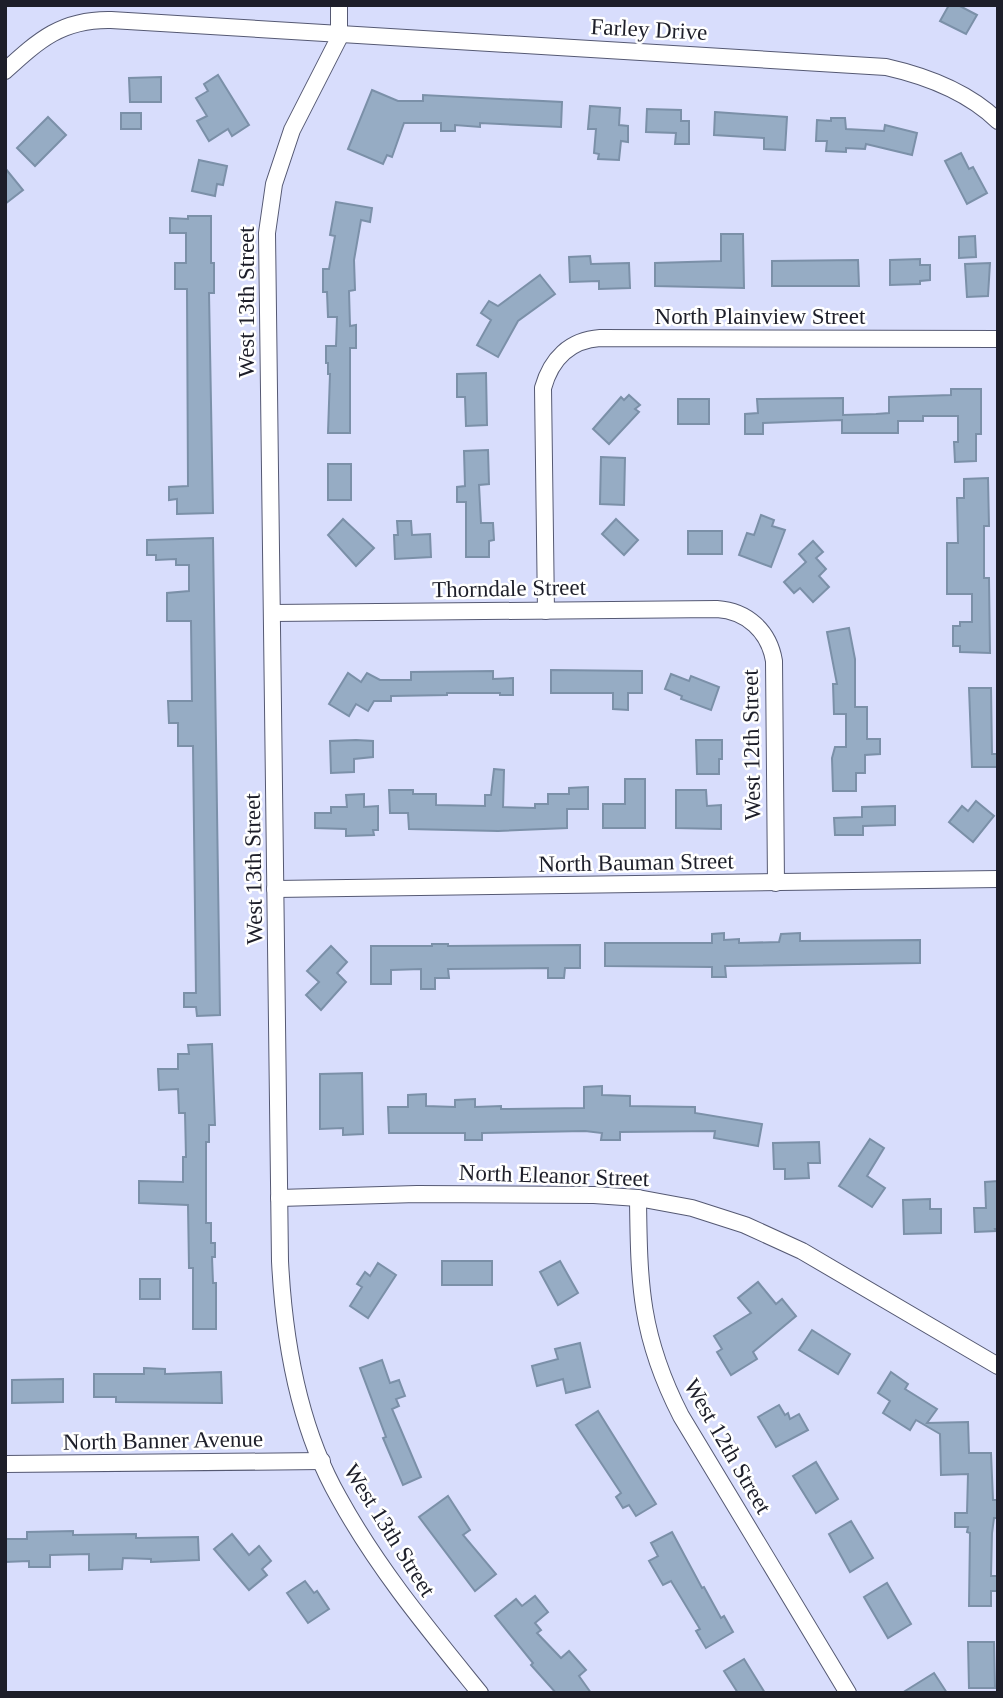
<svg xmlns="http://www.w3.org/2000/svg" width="1003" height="1698" font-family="'Times New Roman',serif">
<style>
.building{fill:#96acc4;stroke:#7b90a8;stroke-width:2}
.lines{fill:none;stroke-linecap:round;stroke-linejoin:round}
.street-casing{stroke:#555973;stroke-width:18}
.street{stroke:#fff;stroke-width:16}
.labels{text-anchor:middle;stroke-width:5;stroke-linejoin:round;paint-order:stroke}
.street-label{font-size:23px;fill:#1d1e29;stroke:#fff}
</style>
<rect width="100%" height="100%" fill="#d8ddfc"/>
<!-- building -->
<g class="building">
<path d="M949 5H958L977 15 966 34 940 21Z"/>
<path d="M218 75 249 125 232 136 228 129 209 141 197 121 207 116 196 98 208 91 204 84Z"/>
<path d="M161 77V102H130L129 78Z"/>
<path d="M372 90 398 101H423V95L562 102 561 127 480 123V127L455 125V131H441V123H404L392 157 387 155 383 164 348 149Z"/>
<path d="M590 106 620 108 619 125 628 126V142L621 141 619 160 598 159 599 154 594 153 596 129H588Z"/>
<path d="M647 109 681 110V121H689V144H675L676 133 646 132Z"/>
<path d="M715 112 787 117 785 150 764 149V138L714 135Z"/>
<rect x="121" y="113" width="20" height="16"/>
<path d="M48 117 66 135 35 166 17 148Z"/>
<path d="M831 118H845L846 129 884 131 885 125 917 133 912 155 866 144 865 149 846 148V152L826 151 827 141H816L817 120 831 121Z"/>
<path d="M961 153 969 169 973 167 987 193 967 204 945 161Z"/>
<path d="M199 160 227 166 223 185 217 184 215 196 192 191Z"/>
<path d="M5 168 23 190 5 204Z"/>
<path d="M336 202 372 208 370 222 361 220 354 260 355 290 349 291 350 326 356 325V348H350V433H328L330 374H328V363H326V346H336L337 317H328L327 292H323V269H329L335 236 330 235Z"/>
<path d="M188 216H211V263H214V293H209L213 513 177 514V499L169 500V487L188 486 187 289H175V263H186V233H170V218L188 219Z"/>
<path d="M721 234H743L744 288 655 286V263L721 261Z"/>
<path d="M975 236 976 257 959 258V237Z"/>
<path d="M590 256 591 264 629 263 630 288 599 289V281L570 282 569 257Z"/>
<path d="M920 259V265H930V280L920 281V284L890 285V260Z"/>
<path d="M858 260 859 286H772V261Z"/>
<path d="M990 263 988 296 967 297 965 264Z"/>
<path d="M540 275 555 294 518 321 498 357 477 345 491 320 481 313 489 301 498 306Z"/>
<path d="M486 373 487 425 466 426 465 397H457V374Z"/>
<path d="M951 389H981V434H976V461L955 462 954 442H958V416H923V421H898V433H842V420L763 423V434H745V414L758 413 757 399 843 398V415L876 414 889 413V397L951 395Z"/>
<path d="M629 395 640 405 635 409 639 412 609 444 593 429 621 397 624 400Z"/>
<rect x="678" y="399" width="31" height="25"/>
<path d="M488 450 489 484 479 485 481 523H493L494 540 489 541V557H466V502H457V487L465 486 464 451Z"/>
<path d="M601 457 625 458 624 505 600 504Z"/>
<rect x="328" y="464" width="23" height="36"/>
<path d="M988 478 989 526H984V578H989L990 653 960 652V646H953V626H960V622H972V594H947V543H958L957 498H964V479Z"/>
<path d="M761 515 774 520 772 526 785 530 771 567 739 555 747 533 754 535Z"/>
<path d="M343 519 374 548 356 566 328 535Z"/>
<path d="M616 519 638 540 624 555 602 534Z"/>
<path d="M397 521H411L412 535 430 534 431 557 395 559 394 535H398Z"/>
<rect x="688" y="531" width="34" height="23"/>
<path d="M213 538 220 1015 197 1016 196 1007H184V993H196L193 746H178V723H169L168 701H192L191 621H167V593L189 591V565H176V559L156 560V555H147V540Z"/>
<path d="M813 541 823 552 816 558 826 569 819 576 829 587 813 602 800 588 794 593 784 582 806 562 799 554Z"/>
<path d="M849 628 855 659V707H867V739H880V754L865 755V773H856V791H833L832 758 835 747H846V714H834L833 684H837L827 632Z"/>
<path d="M551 670 642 671V693H628V710L613 709V693H551Z"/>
<path d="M493 671V679L513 678V695H500V693H447V695L391 696V701H374L368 711 356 704 349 716 329 704 348 673 361 682 367 673 380 680H411V672Z"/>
<path d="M671 674 689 681 691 676 719 687 711 710 681 699 682 696 665 689Z"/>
<path d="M969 688H991L992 754H997V767H972Z"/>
<path d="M356 740 373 741V757L354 759V772L331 773 330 741Z"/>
<path d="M696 740H722V759H719V774H697Z"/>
<path d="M494 769 504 770 503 807 535 808V804H548V794H569V788L588 787V809H567V828L498 831 409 829 408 813H390L389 790H413V794H436V805L485 806V795H491Z"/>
<path d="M625 779H645V828H603V804H625Z"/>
<path d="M676 790H706L707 806 721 805V829L676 828Z"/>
<path d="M364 794V807L378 806V830H373L374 835 346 836V829L315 828V813H331V807H347L346 795Z"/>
<path d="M976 801 994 816 973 842 949 822 962 806 968 811Z"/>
<path d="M895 806V825L863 826V835H835L834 818 862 817V807Z"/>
<path d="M724 933V940L739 939V943L779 942 781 934 800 933V941L920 940V963L725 966 726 977H712V967L605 966V943H712V934Z"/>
<path d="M432 944H448V946L580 945V968H565L564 978H548V968L448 969 449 978H435V989H421V969L391 970V984H371V946H432Z"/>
<path d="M331 946 347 962 337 973 346 982 321 1010 306 995 319 982 307 971Z"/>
<path d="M212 1044 215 1125H209V1142H206V1223H211V1243H215V1257H212L213 1283H216V1329H193V1268H189L188 1205 139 1203V1181L183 1182V1157H186L185 1113H179L178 1089 159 1090 158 1069H178V1054H189L188 1045Z"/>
<path d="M362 1073 363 1134 343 1135V1128L320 1129V1074Z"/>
<path d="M602 1086V1095L630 1096V1106L695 1107V1113L762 1124 758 1146 714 1138 715 1131 620 1132V1140H601L602 1133 585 1131 482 1133V1140H465V1133H389L388 1107H408V1095L426 1094V1106L455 1107V1100L475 1099V1107L501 1106V1109L584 1108V1087Z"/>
<path d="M870 1139 884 1148 867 1176 885 1188 872 1207 839 1186Z"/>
<path d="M819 1142 820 1163H808L809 1178 785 1179V1169H774L773 1143Z"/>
<path d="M998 1181V1229H995L996 1231 975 1232 974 1208H986L985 1182Z"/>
<path d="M930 1199V1209H941V1233L904 1234 903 1200Z"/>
<rect x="442" y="1261" width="50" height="24"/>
<path d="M560 1261 578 1293 558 1305 540 1272Z"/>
<path d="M378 1263 396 1275 368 1318 350 1306 362 1287 357 1284 365 1272 370 1276Z"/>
<rect x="140" y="1279" width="20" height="20"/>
<path d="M758 1282 776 1304 782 1299 796 1316 753 1352 757 1359 731 1375 717 1352 722 1349 714 1336 751 1313 738 1298Z"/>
<path d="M812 1330 850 1354 838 1374 799 1350Z"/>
<path d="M580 1343 590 1387 566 1393 563 1379 537 1386 532 1366 558 1359 555 1349Z"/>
<path d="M382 1360 390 1383 399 1380 405 1396 396 1399 399 1406 392 1409 421 1477 403 1485 383 1438 386 1437 360 1368Z"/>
<path d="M144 1368 165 1369V1374L221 1372 222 1403 116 1402V1397H94V1374H144Z"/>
<path d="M891 1372 908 1384 905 1389 937 1409 927 1423 968 1422 969 1453H991L993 1500H998L997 1518H994L992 1533 991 1576H997V1591H991V1606H969L970 1533 967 1532 968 1527H955V1513H967L968 1474 941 1475 940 1434 916 1420 910 1430 883 1413 890 1401 878 1393Z"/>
<path d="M63 1379V1402L12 1403V1380Z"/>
<path d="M779 1405 785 1415 788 1413 790 1419 799 1414 808 1430 776 1447 758 1417Z"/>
<path d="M598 1411 656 1504 636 1516 629 1505 623 1508 616 1497 621 1493 576 1425Z"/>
<path d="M816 1462 838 1499 816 1513 793 1476Z"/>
<path d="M448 1496 470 1530 463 1535 496 1574 475 1591 419 1517Z"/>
<path d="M851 1521 873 1558 850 1572 829 1534Z"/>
<path d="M73 1531V1535L136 1534V1538L198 1537 199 1560 151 1562V1559L123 1558 122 1569 89 1570V1554L50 1555V1567H29V1561L5 1562V1539H27V1532Z"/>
<path d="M672 1532 702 1588 704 1587 721 1618 724 1616 733 1632 706 1648 696 1631 700 1629 671 1581 663 1585 649 1561 658 1556 651 1543Z"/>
<path d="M232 1534 249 1555 259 1546 271 1561 262 1569 267 1575 249 1590 214 1549Z"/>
<path d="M305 1581 314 1593 317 1591 329 1609 308 1623 287 1593Z"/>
<path d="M887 1583 911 1624 888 1638 864 1597Z"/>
<path d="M535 1596 548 1612 535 1623 541 1630 537 1633 561 1658 569 1651 586 1670 579 1676 591 1693H556L531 1665 533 1663 495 1616 516 1599 522 1606Z"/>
<path d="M968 1642H994L995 1688H969Z"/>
<path d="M744 1659 765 1693H738L724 1671Z"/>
<path d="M934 1673 947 1693H902Z"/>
</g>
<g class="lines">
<!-- street casing -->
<g class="street-casing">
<g id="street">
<path d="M339 5V38L292 130 274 184 267 233 280 1261C284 1340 299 1428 339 1498 378 1569 429 1630 480 1693"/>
<path d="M5 71C39 40 62 19 111 20L886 67C926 76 968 92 998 121"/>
<path d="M546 611 543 388C551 359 570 340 600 338L998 339"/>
<path d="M272 613 717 609C747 611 769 631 774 661L776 883"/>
<path d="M275 889 998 879"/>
<path d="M279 1198 417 1194 594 1195 638 1198 692 1208 745 1225 802 1251 998 1366"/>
<path d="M638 1198C639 1285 640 1336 681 1416L848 1693"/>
<path d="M5 1464 322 1461"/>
</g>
</g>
<!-- street -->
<use href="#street" class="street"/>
</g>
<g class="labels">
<!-- street labels -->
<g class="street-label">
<text transform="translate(649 29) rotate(3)" y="8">Farley Drive</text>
<text transform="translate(246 302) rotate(-90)" y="8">West 13th Street</text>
<text x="760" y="324">North Plainview Street</text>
<text transform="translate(509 588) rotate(-1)" y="8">Thorndale Street</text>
<text transform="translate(751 745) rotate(-91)" y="8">West 12th Street</text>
<text transform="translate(636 862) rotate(-1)" y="8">North Bauman Street</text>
<text transform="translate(253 869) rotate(-91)" y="8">West 13th Street</text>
<text transform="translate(554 1175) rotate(2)" y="8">North Eleanor Street</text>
<text transform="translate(163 1440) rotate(-1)" y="8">North Banner Avenue</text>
<text transform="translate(728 1446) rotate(60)" y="8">West 12th Street</text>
<text transform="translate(390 1530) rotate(58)" y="8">West 13th Street</text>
</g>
</g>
<!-- border -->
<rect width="1003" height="1698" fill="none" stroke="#1d1e29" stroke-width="14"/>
</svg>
